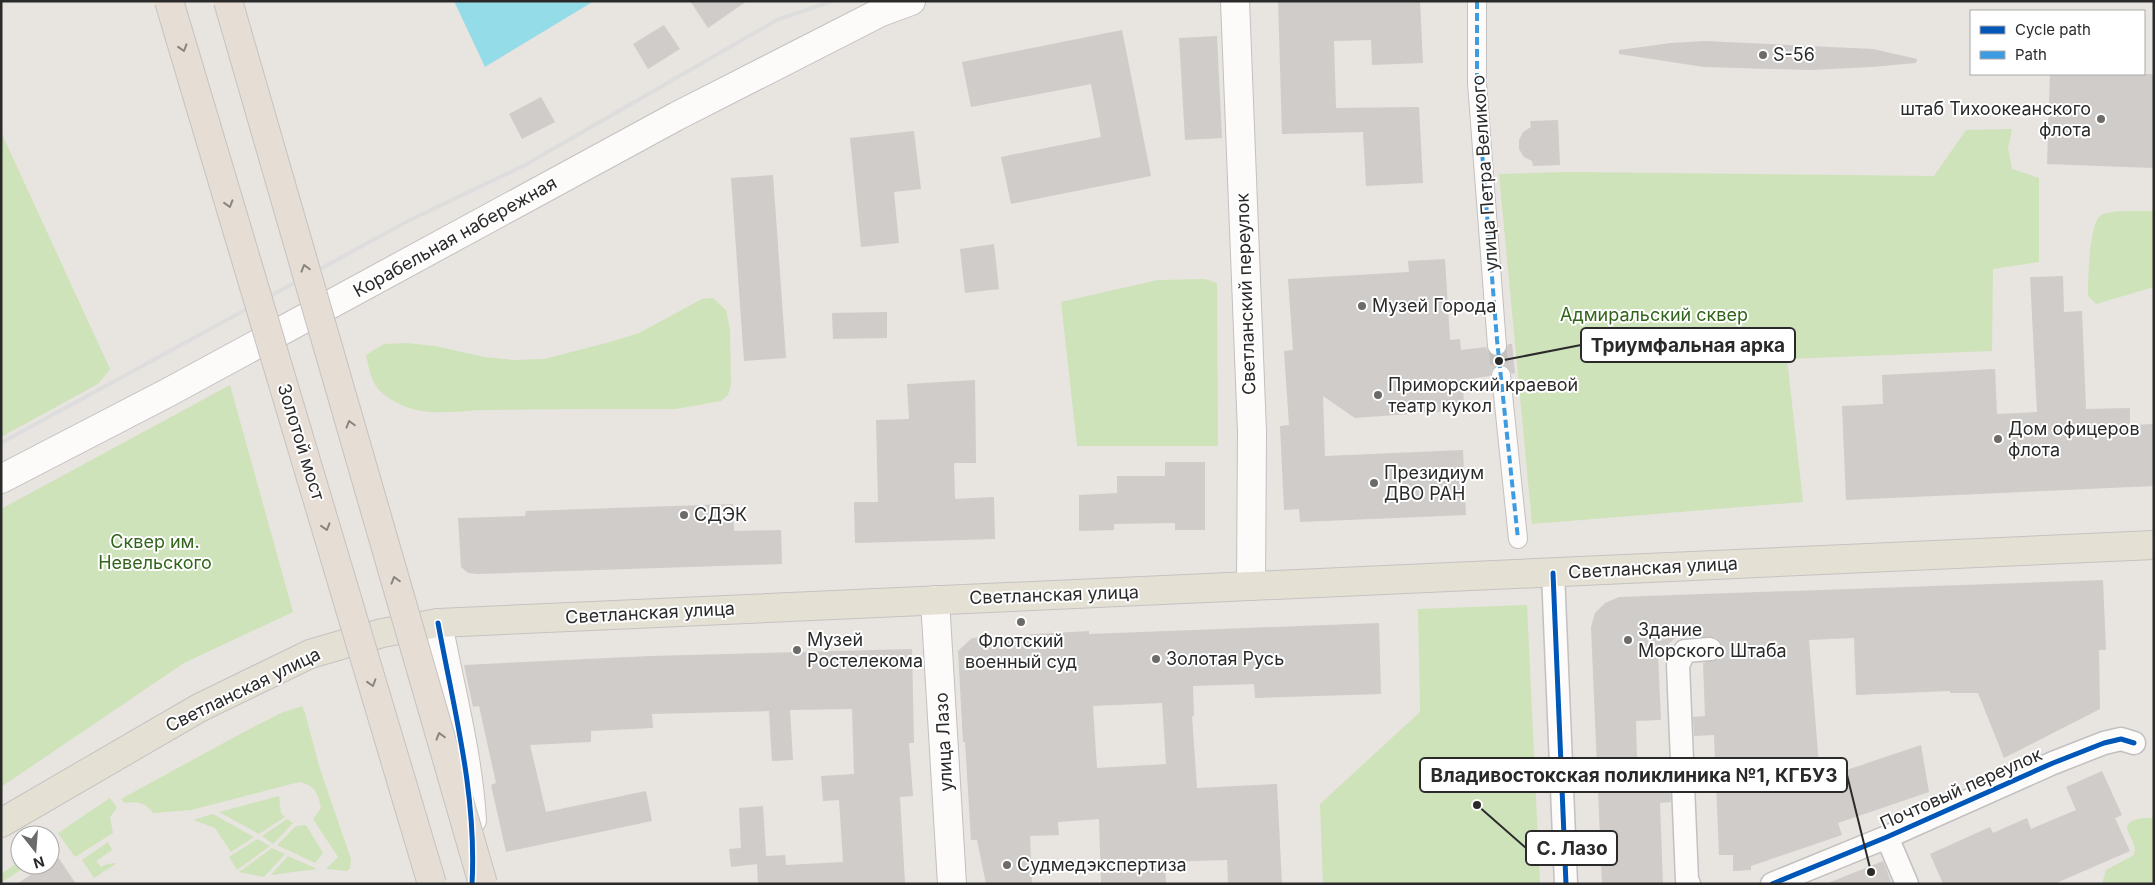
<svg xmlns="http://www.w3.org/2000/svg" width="2155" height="885" font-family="Inter,sans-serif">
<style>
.green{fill:#cee3b9}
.water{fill:#94dce8}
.building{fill:#cfccc9;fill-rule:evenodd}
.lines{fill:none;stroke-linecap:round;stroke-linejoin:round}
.pedestrian-tunnel{stroke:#c2bfbc;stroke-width:18;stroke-dasharray:18 9;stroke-linecap:butt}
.pedestrian-casing{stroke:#c2c0c1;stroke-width:20}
.minor-casing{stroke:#c2c0c1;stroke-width:25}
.tertiary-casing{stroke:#c2c0c1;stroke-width:30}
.secondary-casing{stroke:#c2c0c1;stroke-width:30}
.primary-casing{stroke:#c4c3c1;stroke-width:30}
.pedestrian{stroke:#fcfbfa;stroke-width:18}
.minor{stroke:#fcfbfa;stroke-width:22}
.tertiary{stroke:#fcfbfa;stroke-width:28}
.secondary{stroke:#fcfbfa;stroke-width:28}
.primary{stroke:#e5e0d4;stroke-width:28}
.rail{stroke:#deddde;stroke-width:4}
.trunk-bridge-casing{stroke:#c4c3c1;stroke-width:30;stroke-linecap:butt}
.trunk-bridge{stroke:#e6ddd4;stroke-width:28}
.quiet{stroke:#3d9ce1;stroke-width:4;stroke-dasharray:8 4;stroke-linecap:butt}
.cycleway-casing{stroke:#fff;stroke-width:8}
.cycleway{stroke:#0057b8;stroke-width:5}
.oneway{stroke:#88847f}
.poi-dot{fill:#6c6b6a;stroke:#fff;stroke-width:2}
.labels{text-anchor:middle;stroke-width:4;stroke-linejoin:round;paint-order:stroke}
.poi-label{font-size:18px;fill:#2a2a2a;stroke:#fff;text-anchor:start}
.street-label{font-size:18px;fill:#2a2a2a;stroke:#fff}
.park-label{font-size:18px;fill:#32651b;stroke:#fff}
.leader{fill:none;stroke:#2a2a2a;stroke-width:2}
.callout-dot{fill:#2a2a2a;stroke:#fff;stroke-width:2}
.callout{fill:#fff;stroke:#2a2a2a;stroke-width:2}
.callout-label{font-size:19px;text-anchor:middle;font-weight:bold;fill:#2a2a2a}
</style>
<rect width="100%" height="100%" fill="#e8e4e0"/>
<!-- green -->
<g class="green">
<path d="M2012 129 2008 148 2012 169 2039 178V262L1993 269 1992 351 1787 359 1803 502 1532 524 1499 174 1570 172 1934 176 1966 130Z"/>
<path d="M1 132 110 369 98 384 1 437Z"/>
<path d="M2119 211H2154V287L2096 304 2088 296C2088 281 2089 225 2100 216 2104 212 2113 212 2119 211Z"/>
<path d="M1205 279 1217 283 1218 446H1077L1061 302 1158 280Z"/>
<path d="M713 298 726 310 730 330 731 385 728 395 721 401 675 409C612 409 550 409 487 410 456 410 423 419 394 401 372 389 371 377 366 355L384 344 406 343 435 346 484 357 514 360 544 359 610 342 639 333 702 299Z"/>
<path d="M230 385 293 612 184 663 1 787V509Z"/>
<path d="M1527 605 1540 884H1323L1320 804 1420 712 1418 609Z"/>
<path d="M302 706 305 713 320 769 351 859 350 868 347 871 326 869 338 857 313 819 321 808C318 793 315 785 299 782L191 810 153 813C146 803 137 801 125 803L121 799 242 733 281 713Z"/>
<path d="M279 796 281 813 285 817 259 834 219 812Z"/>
<path d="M110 798 117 808 110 817 113 833 75 857 58 833Z"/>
<path d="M213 814 254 837 231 852 215 828 193 820Z"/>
<path d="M2144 818H2154V884H2102L2106 870 2134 855C2141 839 2109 823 2144 818Z"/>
<path d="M287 819 293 823 273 844 262 836Z"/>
<path d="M306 825 323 853 315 863 277 845 296 826Z"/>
<path d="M257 839 270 846 237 870 229 857Z"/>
<path d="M108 842 112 850 96 861 101 867 107 864 117 863 94 878 82 860Z"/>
<path d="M272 848 285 854 264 877 239 872Z"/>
<path d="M288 856 317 869 271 875Z"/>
<path d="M20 861V865H28L1 883V874Z"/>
</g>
<!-- water -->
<path class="water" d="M454 1H594L485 67Z"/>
<!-- building -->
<g class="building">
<path d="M690 1H747L708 28Z"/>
<path d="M1278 1H1420L1423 63 1372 65 1371 40 1334 41 1336 108 1419 107 1423 183 1366 186 1363 132 1282 134Z"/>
<path d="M664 25 680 49 648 69 633 44Z"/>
<path d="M1122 30 1151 176 1011 204 1001 157 1101 137 1091 84 971 107 962 62Z"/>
<path d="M1217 36 1222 138 1185 140 1179 38Z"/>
<path d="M1705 41 1873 49 1917 59 1916 63 1871 67 1810 70 1704 67 1619 54V50L1671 43Z"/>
<path d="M2050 74H2154V168L2047 164Z"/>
<path d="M541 97 555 122 522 139 509 114Z"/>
<path d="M1558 120 1560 165 1533 166 1532 161 1524 157 1519 149V140L1523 132 1531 127 1530 121Z"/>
<path d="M914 131 921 189 894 192 899 243 861 247 850 138Z"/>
<path d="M773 175 786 358 744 361 731 178Z"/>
<path d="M994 244 999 289 965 293 960 249Z"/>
<path d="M1445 259 1450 340 1460 339 1461 350 1486 347 1489 352 1497 357 1506 351 1508 344H1512L1515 373 1512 374 1506 366 1499 365 1492 370 1490 376 1463 380 1464 410 1355 418 1323 396 1325 456 1463 450 1466 515 1300 522 1299 509 1284 510 1280 426 1289 425 1284 351 1293 350 1288 279 1409 272 1408 261Z"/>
<path d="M2063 276 2064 312 2082 311 2086 409 2130 408V425L2154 424V486L1846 500 1842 406 1883 404 1882 375 1995 369 1997 414 2037 412 2030 277Z"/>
<path d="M887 312V338L833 339 832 313Z"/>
<path d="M975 380 976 463H954L955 499 994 497 995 539 855 543 854 502H878L876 420 909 419 907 384Z"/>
<path d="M1165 462H1205V530H1175V523L1114 524V530L1079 531V495L1117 493V476H1165Z"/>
<path d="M733 504 734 531 781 530 782 564 477 574 468 573 461 567 458 518 525 516 526 511Z"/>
<path d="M2103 580 2106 650H2099L2100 709 2004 758 1978 693H1950V691L1856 695 1854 638 1809 640 1820 779 1921 745 1929 792 1838 823 1842 835 1751 866V870L1733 871V855H1719L1714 735 1694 736 1693 717 1705 716 1703 663 1718 659 1722 654 1723 647 1720 641 1715 637H1676L1658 654 1661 720 1636 721 1637 759 1658 758 1659 781 1670 780 1671 802 1660 803 1663 884H1602L1591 627 1595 613 1605 603 1619 597Z"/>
<path d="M1379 623 1381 694 1255 698 1254 684 1193 686 1194 716H1192L1197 788 1277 784 1282 884H1228L1227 860 1165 862 1166 884H1101L1099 819 1058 822 1059 835 1030 836 1032 884H986L977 840H971L965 742H963L958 651 972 638 1089 631V634ZM1162 703 1166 764 1097 768 1093 706Z"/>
<path d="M912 649 914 743H909L913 796 900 797 905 884H758L757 864 731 867 729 849 741 848 739 808 763 806 766 856 785 855 786 865 843 862 839 800 823 801 821 776 854 774 852 709 790 710 793 760 772 761 769 711 652 714 653 728 591 731V742L530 745 546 812 646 791 652 821 506 852 491 785 496 783 479 706 473 707 464 665 650 656Z"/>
<path d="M2102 771 2122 815 2115 818 2130 851 2054 884H1943L1930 854 1990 827 1993 833 2027 818 2031 829 2076 810 2066 787Z"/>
<path d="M58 857 76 884H17L45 865H50V862Z"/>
<path d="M1883 861 1892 884H1828V883Z"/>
</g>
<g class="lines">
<!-- pedestrian-tunnel -->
<path class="pedestrian-tunnel" d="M1497 346 1501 375"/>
<!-- pedestrian casing -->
<g class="pedestrian-casing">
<g id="pedestrian">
<path d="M1477 1V83L1497 346"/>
<path d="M1501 375 1518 539"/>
</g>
</g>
<!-- minor casing -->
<g class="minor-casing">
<g id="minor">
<path d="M1553 573 1566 884"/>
<path d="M1887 837 1907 884"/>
<path d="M1689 884 1687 880 1678 665 1685 651 1710 649"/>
<path d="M1772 884 1887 837 2053 763 2104 743 2121 739 2134 743"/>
</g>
</g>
<!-- tertiary casing -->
<g class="tertiary-casing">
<path id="tertiary" d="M438 623C450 688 468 753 472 820"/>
</g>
<!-- secondary casing -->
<g class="secondary-casing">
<g id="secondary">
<path d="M1235 1 1252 432 1251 586"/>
<path d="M1 479 169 392 677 116 881 12 911 1"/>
<path d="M935 600 952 884"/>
</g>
</g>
<!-- primary casing -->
<g class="primary-casing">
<path id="primary" d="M1 823 199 708 310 654 382 633 438 623 2154 545"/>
</g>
<!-- pedestrian -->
<use href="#pedestrian" class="pedestrian"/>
<!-- minor -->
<use href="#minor" class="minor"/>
<!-- tertiary -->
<use href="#tertiary" class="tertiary"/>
<!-- secondary -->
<use href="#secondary" class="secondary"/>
<!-- primary -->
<use href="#primary" class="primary"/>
<!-- rail -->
<path class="rail" d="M1 443 408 221 525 165 777 20 832 1"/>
<!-- trunk-bridge casing -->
<g class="trunk-bridge-casing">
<g id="trunk-bridge">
<path d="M169 1 432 884"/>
<path d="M228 1 483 884"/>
</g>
</g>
<!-- trunk-bridge -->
<use href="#trunk-bridge" class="trunk-bridge"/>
<!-- quiet -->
<path class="quiet" d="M1477 1V83L1480 126 1497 340 1518 539"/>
<!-- cycleway casing -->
<g class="cycleway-casing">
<g id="cycleway">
<path d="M1553 573 1566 884"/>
<path d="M438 623C454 710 477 795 472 884"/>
<path d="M1772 884 1887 837 2053 763 2104 743 2121 739 2134 743"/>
</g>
</g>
<!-- cycleway -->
<use href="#cycleway" class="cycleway"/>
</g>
<!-- one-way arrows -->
<defs><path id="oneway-chevron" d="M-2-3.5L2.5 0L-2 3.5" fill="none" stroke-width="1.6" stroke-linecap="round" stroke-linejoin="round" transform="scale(1.25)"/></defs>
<g class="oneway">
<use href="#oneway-chevron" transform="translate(183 48) rotate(73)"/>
<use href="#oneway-chevron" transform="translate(229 204) rotate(73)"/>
<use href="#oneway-chevron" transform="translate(305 268) rotate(-106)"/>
<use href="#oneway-chevron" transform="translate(350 424) rotate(-106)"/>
<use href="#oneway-chevron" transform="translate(326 527) rotate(73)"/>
<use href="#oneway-chevron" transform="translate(395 580) rotate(-106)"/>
<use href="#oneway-chevron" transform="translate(372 683) rotate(73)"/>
<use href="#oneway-chevron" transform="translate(440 736) rotate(-106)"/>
</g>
<!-- markers -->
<g class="poi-dot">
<circle cx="1763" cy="55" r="5"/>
<circle cx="2101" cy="119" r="5"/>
<circle cx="1362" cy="306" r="5"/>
<circle cx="1378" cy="395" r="5"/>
<circle cx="1998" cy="439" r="5"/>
<circle cx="1374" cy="483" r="5"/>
<circle cx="684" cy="515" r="5"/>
<circle cx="1021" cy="622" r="5"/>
<circle cx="1628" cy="640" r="5"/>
<circle cx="797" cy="650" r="5"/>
<circle cx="1156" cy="659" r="5"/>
<circle cx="1007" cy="865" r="5"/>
</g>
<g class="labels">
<!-- poi labels -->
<g class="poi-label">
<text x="1773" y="61">S-56</text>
<text x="2091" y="115" text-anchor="end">штаб Тихоокеанского<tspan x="2091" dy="21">флота</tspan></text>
<text x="1372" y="312">Музей Города</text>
<text x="1388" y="391">Приморский краевой<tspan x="1388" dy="21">театр кукол</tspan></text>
<text x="2008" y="435">Дом офицеров<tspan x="2008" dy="21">флота</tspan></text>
<text x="1384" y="479">Президиум<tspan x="1384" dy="21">ДВО РАН</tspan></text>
<text x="694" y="521">СДЭК</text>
<text x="1638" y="636">Здание<tspan x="1638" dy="21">Морского Штаба</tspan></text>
<text x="807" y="646">Музей<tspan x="807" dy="21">Ростелекома</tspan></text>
<text x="1021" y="647" text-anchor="middle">Флотский<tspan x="1021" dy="21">военный суд</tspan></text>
<text x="1166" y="665">Золотая Русь</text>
<text x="1017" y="871">Судмедэкспертиза</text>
</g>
<!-- street labels -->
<g class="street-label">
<text transform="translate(1485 173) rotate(-94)" y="6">улица Петра Великого</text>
<text transform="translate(455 237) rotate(-29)" y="6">Корабельная набережная</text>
<text transform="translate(1246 294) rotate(-92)" y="6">Светланский переулок</text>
<text transform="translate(301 442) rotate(73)" y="6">Золотой мост</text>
<text transform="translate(1653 568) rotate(-3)" y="6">Светланская улица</text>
<text transform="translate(1054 595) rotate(-2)" y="6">Светланская улица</text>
<text transform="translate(650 613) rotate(-3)" y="6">Светланская улица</text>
<text transform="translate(243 690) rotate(-26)" y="6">Светланская улица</text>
<text transform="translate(944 742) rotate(-93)" y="6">улица Лазо</text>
<text transform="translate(1961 789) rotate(-24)" y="6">Почтовый переулок</text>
</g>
<!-- park labels -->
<g class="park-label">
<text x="1654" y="321">Адмиральский сквер</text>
<text x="155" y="548">Сквер им.<tspan x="155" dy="21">Невельского</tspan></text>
</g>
</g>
<!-- callouts -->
<path class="leader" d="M1499 361L1581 345M1871 872L1847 775M1477 805L1526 848"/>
<g class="callout-dot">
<circle cx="1499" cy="361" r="5"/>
<circle cx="1871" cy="872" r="5"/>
<circle cx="1477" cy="805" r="5"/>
</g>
<g class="callout">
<rect x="1581" y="328" width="214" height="34" rx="5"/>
<rect x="1420" y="758" width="427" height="34" rx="5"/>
<rect x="1526" y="831" width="91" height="34" rx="5"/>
</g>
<g class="callout-label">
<text x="1688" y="352">Триумфальная арка</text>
<text x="1634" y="782">Владивостокская поликлиника №1, КГБУЗ</text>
<text x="1572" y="855">С. Лазо</text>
</g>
<!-- border -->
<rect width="2155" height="885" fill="none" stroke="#2a2a2a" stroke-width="5"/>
<!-- legend -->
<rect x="1970" y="10" width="175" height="65" fill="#ffffff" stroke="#aaaaaa"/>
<rect x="1980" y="26" width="25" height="8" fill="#0057b8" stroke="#aaaaaa"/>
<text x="2015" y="35" font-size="15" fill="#2a2a2a">Cycle path</text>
<rect x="1980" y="51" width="25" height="8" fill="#3d9ce1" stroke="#aaaaaa"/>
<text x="2015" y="60" font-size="15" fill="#2a2a2a">Path</text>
<!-- north arrow -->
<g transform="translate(35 850) rotate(163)"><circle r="24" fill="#ffffff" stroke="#aaaaaa"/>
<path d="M0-4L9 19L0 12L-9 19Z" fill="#6c6b6a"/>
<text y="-8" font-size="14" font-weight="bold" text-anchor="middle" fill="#2a2a2a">N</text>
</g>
</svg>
